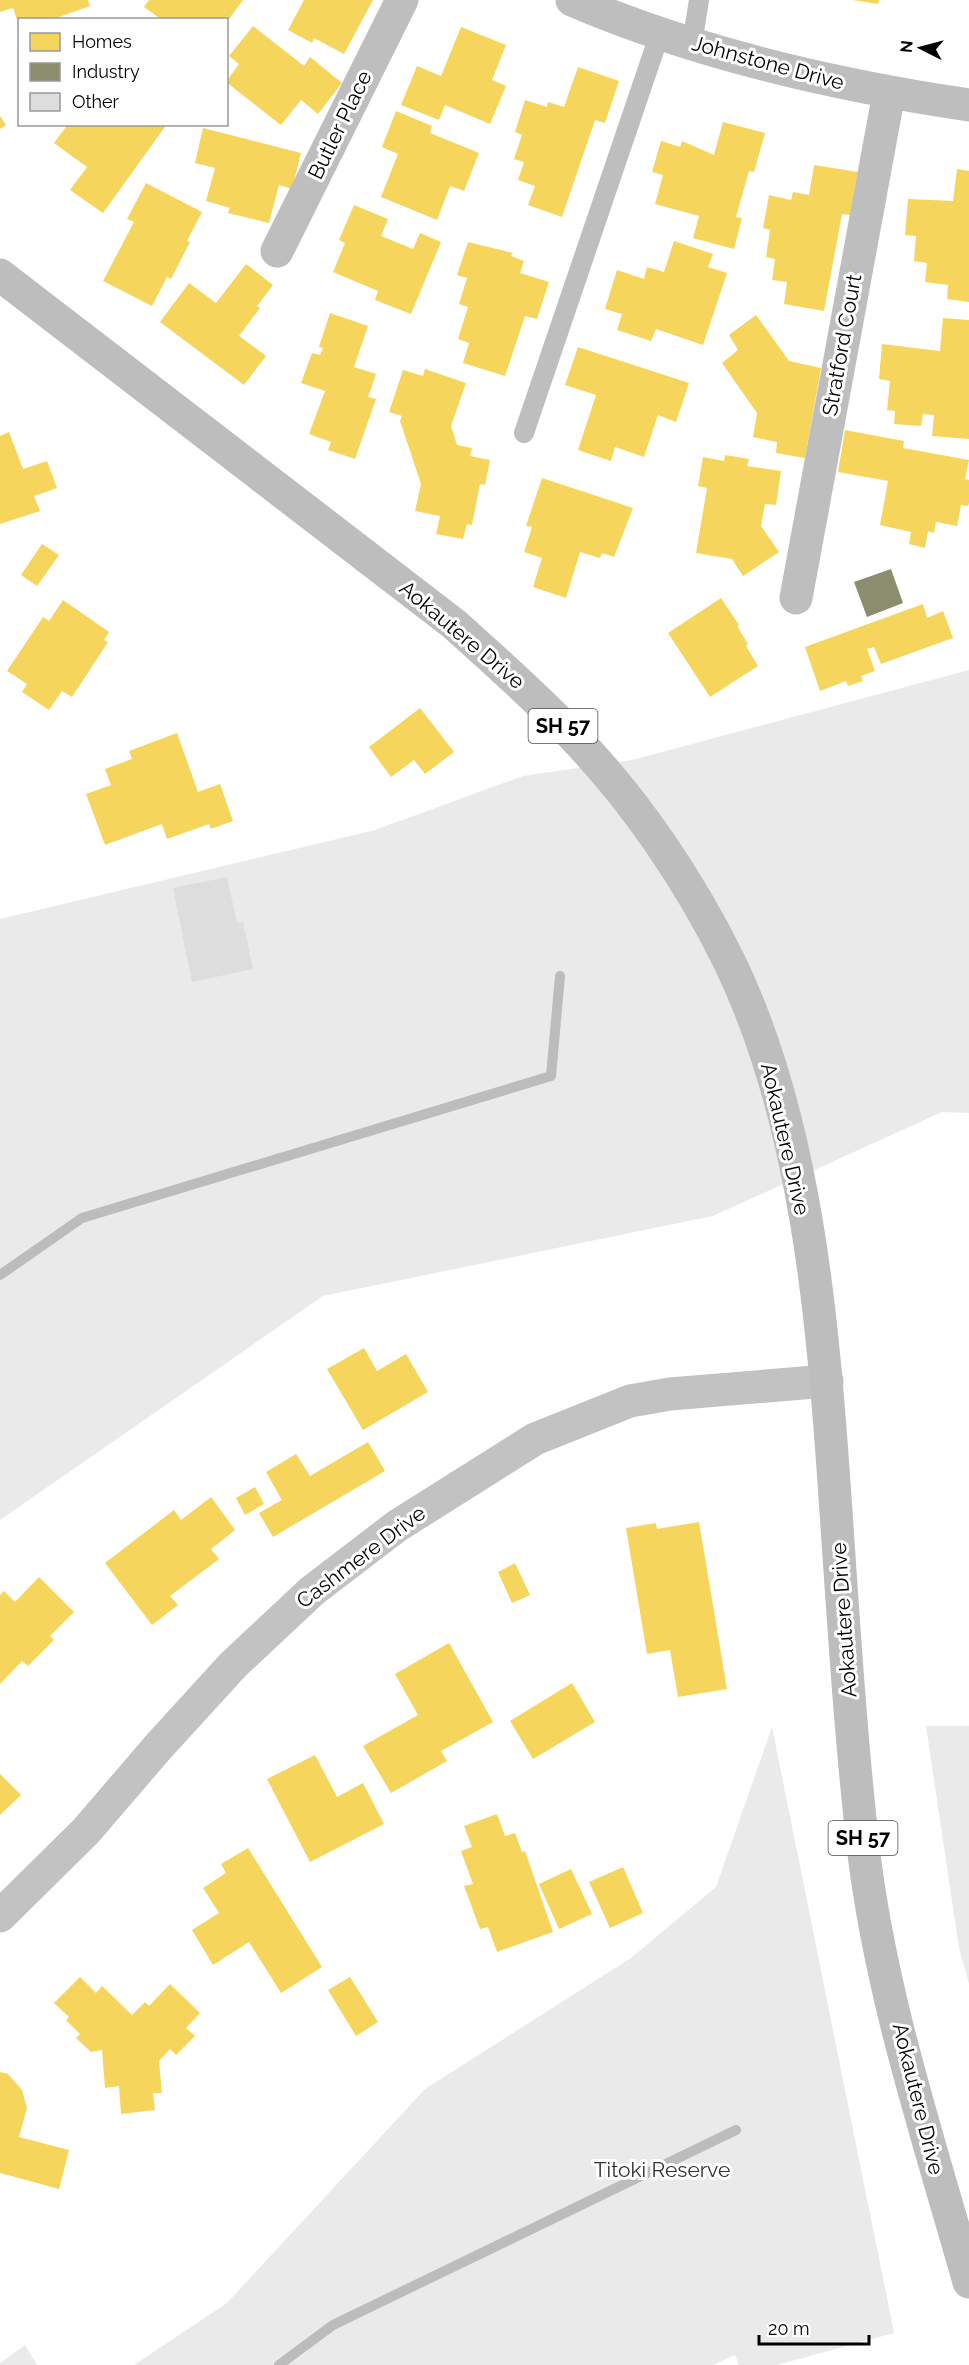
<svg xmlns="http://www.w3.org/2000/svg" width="969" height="2365" font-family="Raleway,sans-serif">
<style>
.green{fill:#eaeaea}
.homes{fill:#f6d55c}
.industry{fill:#8c8c6e}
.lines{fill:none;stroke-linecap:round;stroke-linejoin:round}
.stream{stroke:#bcbcbc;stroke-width:10}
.building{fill:#ddd}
.lane{stroke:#bebebe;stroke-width:20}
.street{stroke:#bebebe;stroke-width:33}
.secondary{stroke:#c2c2c2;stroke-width:33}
.highway{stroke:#bdbdbd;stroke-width:33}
.labels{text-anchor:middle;stroke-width:6;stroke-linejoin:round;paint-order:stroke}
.shield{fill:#fff;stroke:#4c4c4c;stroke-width:1.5}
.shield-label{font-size:20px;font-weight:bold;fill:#000}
.street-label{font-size:21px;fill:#000;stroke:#fff}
.park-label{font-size:21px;fill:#303030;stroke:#fff}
</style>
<rect width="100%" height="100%" fill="#fff"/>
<!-- green -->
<g class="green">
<path d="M969 670V1113L942 1112 713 1216 323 1296 0 1520V919L375 830 523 776 632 760Z"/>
<path d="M926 1726H969V1984L959 1948Z"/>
<path d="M772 1727 894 2333 777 2365H739L735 2355 713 2365H134L227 2303 425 2089 631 1958 716 1887Z"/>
<path d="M25 2345 37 2365H0V2363Z"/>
</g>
<!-- homes -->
<g class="homes">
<path d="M0 0H88L90 6 59 17V20H20L19 25 13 8 0 12Z"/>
<path d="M149 0H243L226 23V20H162L144 7Z"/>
<path d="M304 0H373L344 54 314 38 312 43 288 30Z"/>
<path d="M853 0H879L878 4Z"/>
<path d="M253 26 304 66 310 57 342 83 318 114 301 100 281 125 226 82 239 64 229 56Z"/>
<path d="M461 27 506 45 492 80 506 86 490 124 445 105 439 120 401 105 417 66 441 76Z"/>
<path d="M578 67 619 81 605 123 595 120 562 217 528 205 535 186 518 180 524 162 514 159 522 135 515 132 525 100 547 107 548 102 564 107Z"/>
<path d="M396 111 432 126 430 133 479 153 464 191 450 186 437 220 381 197 398 154 382 147Z"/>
<path d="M0 116 6 125 0 129Z"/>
<path d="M723 122 765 133 754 172 749 171 736 217 742 218 734 249 693 238 699 216 655 204 663 175 652 172 661 141 680 147 682 141 714 155Z"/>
<path d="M68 124H167L103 213 70 190 87 167 54 143Z"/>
<path d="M203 128 301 153 292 189 279 185 269 223 228 213 230 208 206 201 215 168 195 163Z"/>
<path d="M814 165 858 172 850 215 842 214 824 311 784 304 787 282 772 280 775 259 766 257 770 230 763 228 769 195 791 200 793 192 809 195Z"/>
<path d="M957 169 969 171V302L947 299 948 285 925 282 927 263 914 261 916 236 905 235 908 199 953 201Z"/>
<path d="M146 183 202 212 187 241 190 242 171 279 167 277 152 306 103 281 134 222 127 219Z"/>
<path d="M354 205 388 219 381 236 413 249 420 233 441 242 411 314 375 300 378 291 333 272 345 243 339 240Z"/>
<path d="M674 241 713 254 708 267 727 273 703 345 656 329 651 341 617 330 622 314 605 309 617 270 644 279 647 267 664 272Z"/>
<path d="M468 242 513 253 511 256 524 261 520 273 549 282 537 319 525 316 505 376 463 363 469 343 458 339 468 307 459 304 467 278 457 275Z"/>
<path d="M246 264 273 285 257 306 260 308 239 336 266 356 244 385 160 322 189 283 216 303Z"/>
<path d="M330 313 368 326 354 367 376 374 368 397 376 399 355 459 328 450 331 442 309 434 325 391 301 383 312 353 320 355 323 348 319 347Z"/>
<path d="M756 315 789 361 821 368 805 458 776 453 777 442 753 437 757 413 722 363 738 350 729 335Z"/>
<path d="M943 318 969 320V439L932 436 934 415 923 414 921 426 894 424 895 411 887 410 890 381 879 379 882 344 940 351Z"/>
<path d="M578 347 689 383 676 422 658 415 644 457 615 447 611 461 578 450 596 395 565 385Z"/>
<path d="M425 369 466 383 451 426 457 445 472 448 470 456 490 460 485 485 480 484 472 525 467 524 463 539 436 534 440 516 415 511 421 484 400 421 402 416 389 412 403 370 423 376Z"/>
<path d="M845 430 904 441 903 448 969 460 965 479 969 480V503L968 506 961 505 957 526 936 522 934 533 928 531 925 548 909 544 911 532 880 525 888 481 838 472Z"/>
<path d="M9 432 23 469 47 461 57 488 34 496 40 511 0 524V436Z"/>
<path d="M725 455 749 459 747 466 781 471 776 505 765 504 761 526 779 552 743 576 732 559 696 553 707 488 698 486 703 457 724 461Z"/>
<path d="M542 478 633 508 614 557 602 553 600 558 580 552 566 598 533 587 542 558 524 552 532 527 526 526Z"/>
<path d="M42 544 59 555 37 586 21 575Z"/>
<path d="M721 598 739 625 737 626 748 644 746 646 758 666 710 697 668 633Z"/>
<path d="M63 600 109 632 104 640 108 642 72 697 62 691 49 710 22 692 27 684 7 671 43 617 49 621Z"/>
<path d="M923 604 927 618 943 611 953 638 881 664 874 647 867 649 875 671 861 676 863 681 848 686 846 681 820 691 805 647Z"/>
<path d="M420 708 454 752 425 774 414 760 391 777 369 747Z"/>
<path d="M177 733 198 792 220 784 233 821 211 829 209 824 167 839 162 824 105 845 86 794 111 785 105 769 132 759 129 751Z"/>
<path d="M364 1348 377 1371 406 1354 428 1392 363 1430 327 1369Z"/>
<path d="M368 1442 385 1471 273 1537 259 1513 282 1500 266 1472 296 1454 310 1476Z"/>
<path d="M255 1487 264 1504 245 1515 236 1498Z"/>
<path d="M211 1497 235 1530 211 1549 219 1559 170 1596 178 1605 152 1625 105 1563 174 1510 181 1520Z"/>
<path d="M699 1522 727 1689 678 1697 670 1650 647 1654 626 1528 656 1523 657 1529Z"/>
<path d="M515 1563 530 1595 512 1603 498 1572Z"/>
<path d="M39 1577 74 1612 50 1636 54 1640 28 1666 22 1661 0 1684V1595L4 1591 15 1602Z"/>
<path d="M449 1643 493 1722 441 1751 447 1761 391 1793 363 1746 418 1715 395 1674Z"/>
<path d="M572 1683 595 1722 533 1759 510 1721Z"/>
<path d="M315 1755 337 1797 363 1783 384 1824 310 1862 267 1779Z"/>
<path d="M0 1774 21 1795 0 1815Z"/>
<path d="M497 1814 505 1836 515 1833 522 1852 525 1851 553 1932 497 1952 488 1927 480 1929 464 1886 473 1884 461 1851 472 1847 464 1826Z"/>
<path d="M248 1848 322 1967 281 1993 249 1942 213 1965 192 1930 219 1913 203 1888 226 1873 221 1864Z"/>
<path d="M623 1867 643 1913 610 1928 589 1882Z"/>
<path d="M571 1869 592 1914 559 1929 539 1884Z"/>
<path d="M80 1977 96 1993 102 1986 132 2015 145 2002 149 2006 170 1984 200 2013 186 2028 195 2036 176 2055 170 2049 159 2061 162 2093H153L155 2110 121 2114 119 2086 105 2088 102 2050 91 2052 76 2038 80 2034 66 2020 69 2017 54 2003Z"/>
<path d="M350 1977 378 2022 356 2036 328 1990Z"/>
<path d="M0 2072 8 2074 22 2090 27 2108 19 2137 69 2150 59 2189 0 2173Z"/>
</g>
<!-- industry -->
<path class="industry" d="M891 569 903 603 867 617 854 582Z"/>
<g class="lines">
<!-- stream -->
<g class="stream">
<path d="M0 1275 82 1218 551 1076 560 976"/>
<path d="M279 2365 333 2325 736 2130"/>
</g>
</g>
<!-- building -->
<path class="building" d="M227 877 237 923 243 922 253 969 192 982 173 888Z"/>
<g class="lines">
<!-- lane -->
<g class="lane">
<path d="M692 44 699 0"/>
<path d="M524 433 660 33"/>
</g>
<!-- street -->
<g class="street">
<path d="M572 0C698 54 834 85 969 105"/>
<path d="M277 251 402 0"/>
<path d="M796 598 889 93"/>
</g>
<!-- secondary -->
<path class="secondary" d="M0 1916 86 1831 159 1746 233 1665 312 1591 397 1526 535 1439 630 1401 670 1394 827 1381"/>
<!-- highway -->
<path class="highway" d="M0 275 454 624C494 660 535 696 572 735 635 800 690 881 730 963 807 1123 823 1322 835 1497 843 1614 850 1730 863 1846 880 1994 929 2140 969 2282"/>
</g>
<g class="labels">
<!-- shield labels -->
<g class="shield">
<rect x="528.5" y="709" width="69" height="34" rx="4.5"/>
<rect x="828.5" y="1821" width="69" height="34" rx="4.5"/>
</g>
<g class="shield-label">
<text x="563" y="733">SH 57</text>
<text x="863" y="1845">SH 57</text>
</g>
<!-- street labels -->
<g class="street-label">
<text transform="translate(768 63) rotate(15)" y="7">Johnstone Drive</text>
<text transform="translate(340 125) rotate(-64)" y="7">Butler Place</text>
<text transform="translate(842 345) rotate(-80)" y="7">Stratford Court</text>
<text transform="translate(462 635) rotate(40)" y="7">Aokautere Drive</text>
<text transform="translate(785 1139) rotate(77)" y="7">Aokautere Drive</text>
<text transform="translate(361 1557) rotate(-37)" y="7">Cashmere Drive</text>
<text transform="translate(844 1620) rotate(-94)" y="7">Aokautere Drive</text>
<text transform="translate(918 2099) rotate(76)" y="7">Aokautere Drive</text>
</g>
<!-- park labels -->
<g class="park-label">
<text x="662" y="2177">Titoki Reserve</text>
</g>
</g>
<!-- legend -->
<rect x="18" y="18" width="210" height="108" fill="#ffffff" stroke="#999999" stroke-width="1.5"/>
<rect x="30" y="33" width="30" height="18" fill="#f6d55c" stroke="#999999" stroke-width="1.5"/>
<text x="72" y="48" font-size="18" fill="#000000">Homes</text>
<rect x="30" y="63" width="30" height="18" fill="#8c8c6e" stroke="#999999" stroke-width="1.5"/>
<text x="72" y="78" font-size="18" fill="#000000">Industry</text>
<rect x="30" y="93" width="30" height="18" fill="#dddddd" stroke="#999999" stroke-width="1.5"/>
<text x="72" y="108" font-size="18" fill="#000000">Other</text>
<!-- north arrow -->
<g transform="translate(921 48) rotate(276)" stroke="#ffffff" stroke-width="4.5" paint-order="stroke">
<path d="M0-4.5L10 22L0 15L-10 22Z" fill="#000000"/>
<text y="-9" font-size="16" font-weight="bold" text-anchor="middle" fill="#000000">N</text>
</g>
<!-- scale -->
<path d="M759 2335v9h110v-9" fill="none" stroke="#000000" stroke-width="3"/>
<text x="768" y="2335" font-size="18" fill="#000000" stroke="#ffffff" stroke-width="4.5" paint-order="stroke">20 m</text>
</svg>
